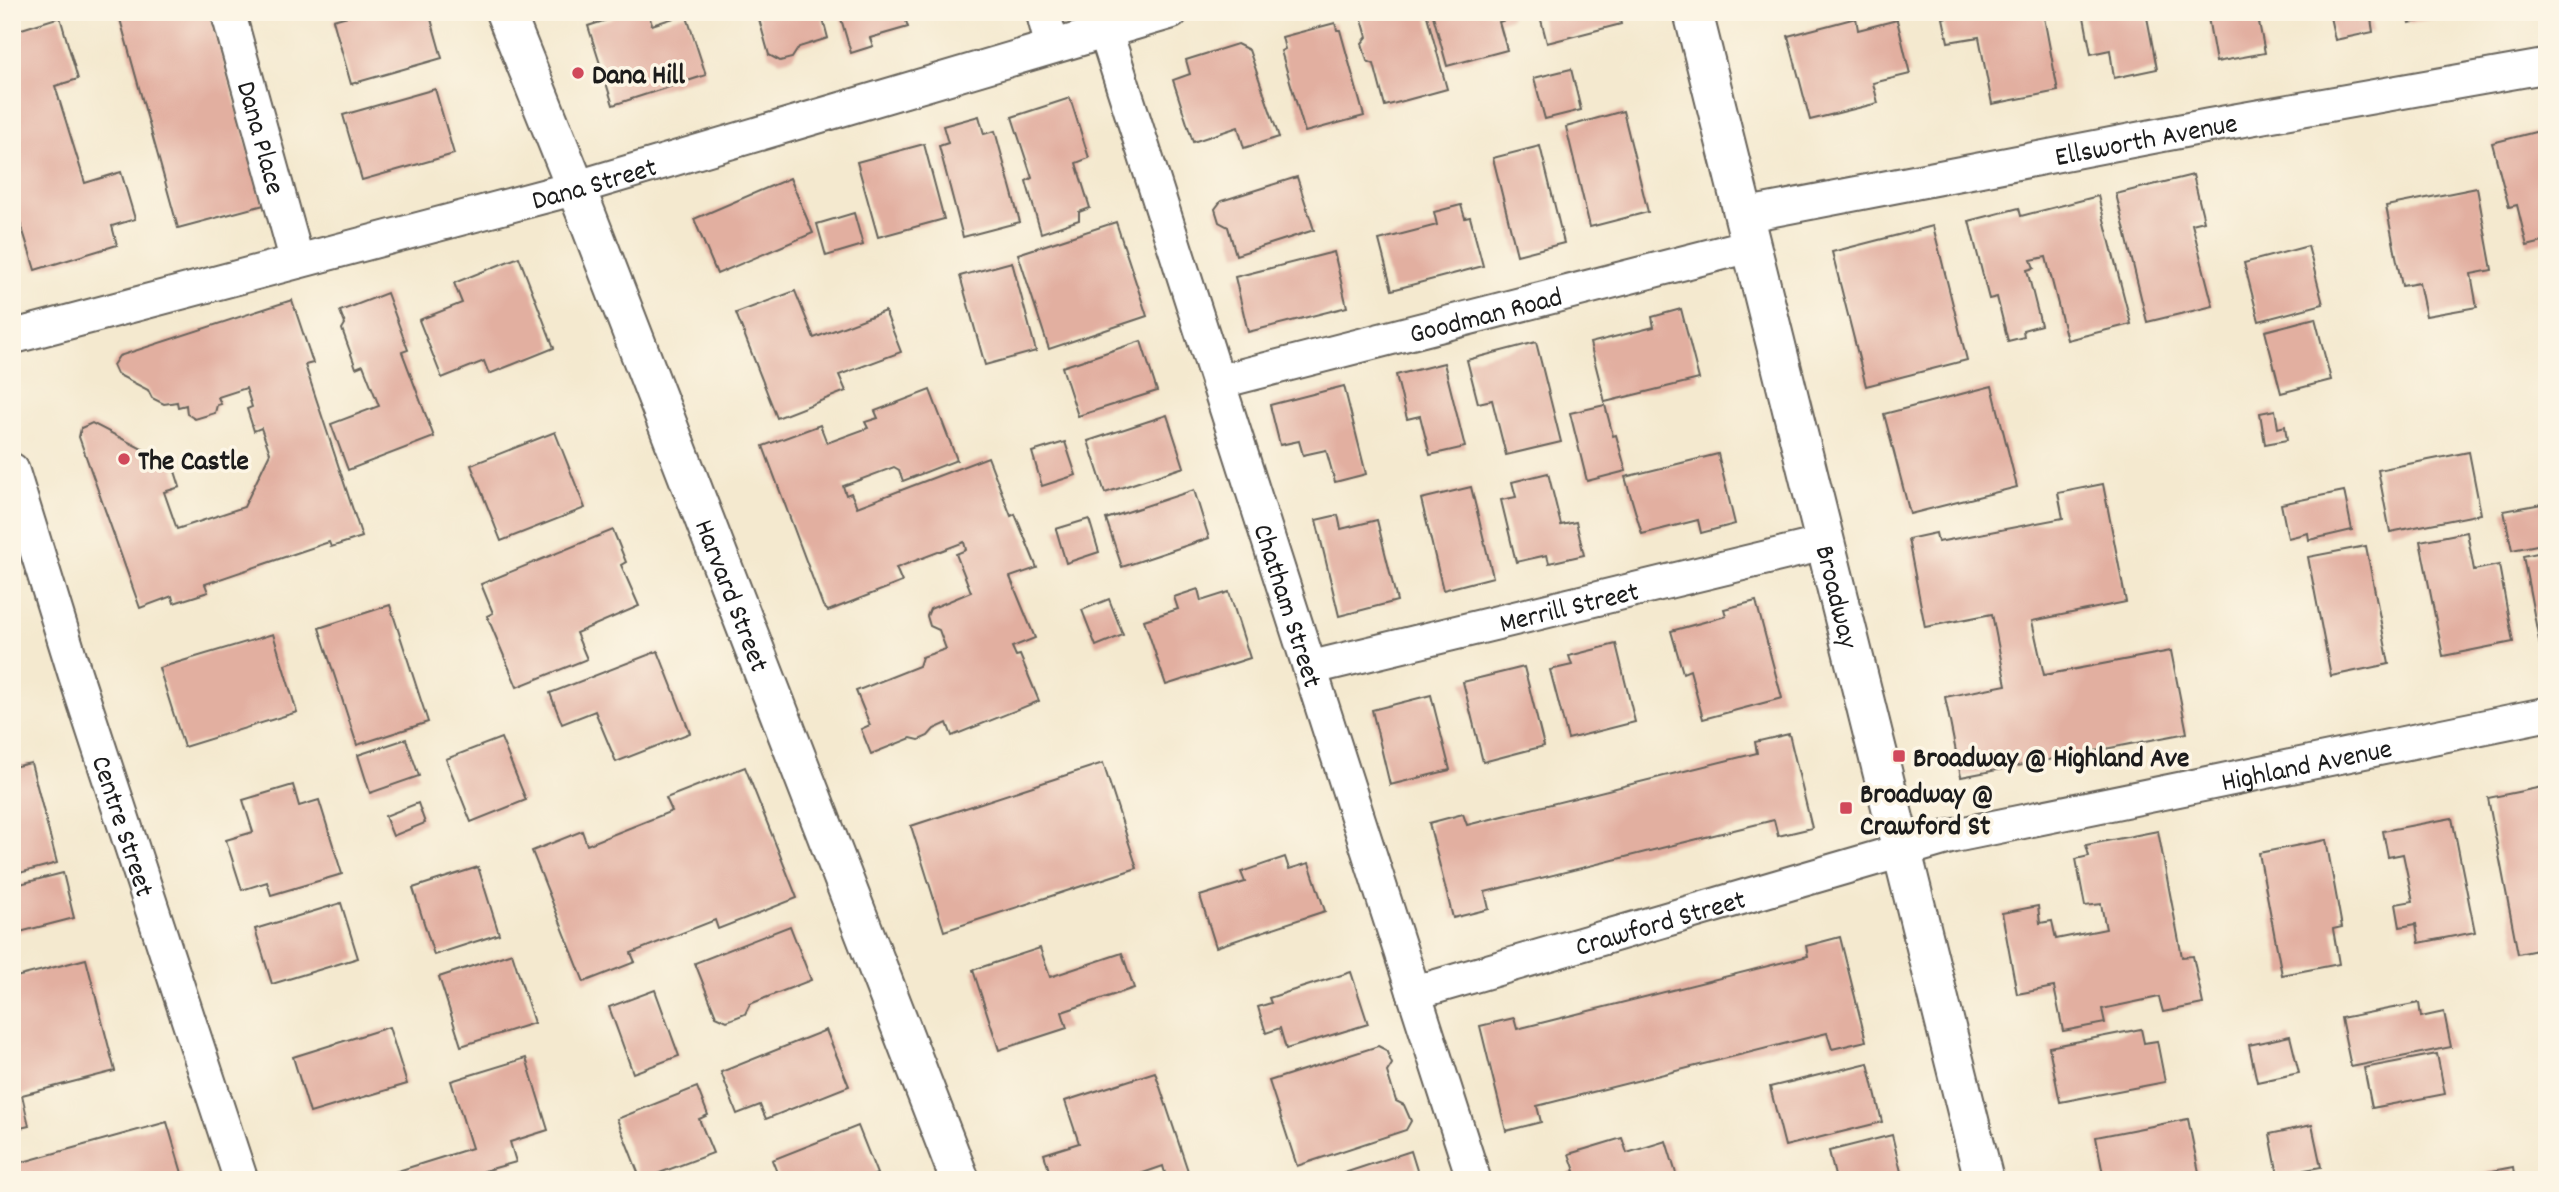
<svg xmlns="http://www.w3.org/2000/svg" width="2559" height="1192" font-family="Dekko,sans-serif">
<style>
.building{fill:#e2afa0}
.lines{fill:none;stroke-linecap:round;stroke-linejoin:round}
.street-casing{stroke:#68645b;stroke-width:37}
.secondary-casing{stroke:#68645b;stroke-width:42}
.street{stroke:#fff;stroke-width:33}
.secondary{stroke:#fff;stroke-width:38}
.poi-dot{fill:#d1495b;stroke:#fcf5e5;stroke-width:2.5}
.labels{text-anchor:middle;stroke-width:7;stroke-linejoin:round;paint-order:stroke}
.poi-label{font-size:28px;font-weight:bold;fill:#1c1c1c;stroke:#fcf5e5;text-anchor:start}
.street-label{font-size:28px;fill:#1c1c1c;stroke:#fcf5e5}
</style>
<rect width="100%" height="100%" fill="#fcf5e5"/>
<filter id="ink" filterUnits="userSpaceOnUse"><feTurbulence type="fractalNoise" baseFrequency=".0143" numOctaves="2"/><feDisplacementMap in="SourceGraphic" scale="14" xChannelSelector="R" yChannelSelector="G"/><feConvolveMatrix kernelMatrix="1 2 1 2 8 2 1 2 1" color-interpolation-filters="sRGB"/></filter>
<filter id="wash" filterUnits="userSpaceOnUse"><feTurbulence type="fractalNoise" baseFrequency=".00686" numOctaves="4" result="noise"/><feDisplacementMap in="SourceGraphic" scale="28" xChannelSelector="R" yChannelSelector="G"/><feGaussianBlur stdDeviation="1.57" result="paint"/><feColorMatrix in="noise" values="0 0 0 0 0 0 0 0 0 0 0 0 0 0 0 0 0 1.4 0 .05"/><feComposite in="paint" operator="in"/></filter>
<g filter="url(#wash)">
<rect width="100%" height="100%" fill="#f4e9cf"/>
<g id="blocks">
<!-- building -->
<g class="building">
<path d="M118 12H210L264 205 178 228Z"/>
<path d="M362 12H429L442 58 351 84 333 20Z"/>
<path d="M631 12H648L652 25 686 14 706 75 613 105 588 26Z"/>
<path d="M757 12H821L828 38 799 47 792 58 780 61 769 55Z"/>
<path d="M839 12H903L908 27 870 38 873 46 851 53Z"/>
<path d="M1360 12H1426L1447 89 1385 106 1374 64 1367 61 1362 43 1367 37Z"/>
<path d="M1432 12H1510L1511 18 1499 22 1507 50 1447 66Z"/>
<path d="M1539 12H1618L1621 24 1547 43Z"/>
<path d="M1970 12H2043L2058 91 1992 104 1979 37 1948 42 1943 18Z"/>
<path d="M2110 12H2146L2157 69 2114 78 2110 50 2091 54 2084 17Z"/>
<path d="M2207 12H2257L2265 53 2216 62Z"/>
<path d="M2329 12H2370L2373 32 2335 40Z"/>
<path d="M2406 12H2458V14L2409 23Z"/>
<path d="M60 17 78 79 55 86 85 183 121 172 135 219 112 226 117 245 35 270 12 195V32Z"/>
<path d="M1856 18 1858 30 1897 20 1910 74 1873 83 1878 103 1810 120 1788 36Z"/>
<path d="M1335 23 1337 30H1340L1364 116 1305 132 1281 51 1285 49 1282 37Z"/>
<path d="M1237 44 1249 50 1279 137 1244 148 1238 127 1193 142 1173 80 1190 74 1186 60Z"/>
<path d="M1571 69 1581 110 1545 119 1534 78Z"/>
<path d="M435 89 454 154 362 180 343 115Z"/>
<path d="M1070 98 1089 158 1076 163 1090 208 1079 212V220L1041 233 1026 181 1032 178 1012 117Z"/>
<path d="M1623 111 1648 212 1590 227 1566 127Z"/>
<path d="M979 116 984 134 995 131 1020 222 963 237 939 146 948 143 943 126Z"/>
<path d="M2547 129V241L2527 246 2517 205 2509 207 2492 143Z"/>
<path d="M924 144 944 219 878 237 857 162Z"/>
<path d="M1540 146 1564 243 1517 255 1493 158Z"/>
<path d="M2193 175 2204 221 2192 224 2213 306 2147 322 2116 194Z"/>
<path d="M1297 177 1314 230 1236 255 1228 227 1219 222 1215 209 1221 201Z"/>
<path d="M790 178 813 233 717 274 694 219Z"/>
<path d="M2477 188 2492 270 2471 274 2477 307 2426 316 2419 283 2402 286 2386 206Z"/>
<path d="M2098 196 2131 324 2067 340 2046 257 2031 260 2034 268 2027 270 2041 325 2023 330 2024 337 2008 341 1997 297 1989 299 1969 221 2019 208 2021 216Z"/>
<path d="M1461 205 1465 218 1470 217 1483 266 1392 290 1379 240 1437 225 1434 212Z"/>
<path d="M854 213 863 245 826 256 817 224Z"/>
<path d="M1116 222 1147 316 1049 349 1018 254Z"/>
<path d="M1933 226 1967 360 1866 386 1832 252Z"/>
<path d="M2308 246 2323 304 2259 321 2244 263Z"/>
<path d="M1334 252 1347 307 1248 332 1235 277Z"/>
<path d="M519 257 554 348 489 374 484 361 442 378 419 320 462 303 454 283Z"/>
<path d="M1012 262 1036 351 985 365 960 276Z"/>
<path d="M795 291 814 338 885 311 901 352 839 375 846 391 777 418 736 313Z"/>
<path d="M387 293 408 350 402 352 434 437 348 470 331 424 379 406 363 365 356 368 342 329 345 324 340 311Z"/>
<path d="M292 300 313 363 305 365 362 537 331 547 329 542 205 584 208 592 174 603 172 596 140 608 79 437 81 428 92 423 173 465 180 487 164 492 177 529 244 507 270 453 261 428 254 431 247 409 252 407 246 388 218 397 221 404 217 405 215 413 195 419 187 414 186 405 178 407 177 402 164 404 152 398 148 390 117 374 113 365 119 356Z"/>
<path d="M1681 309 1699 379 1605 402 1590 343 1654 327 1652 317Z"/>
<path d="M2315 318 2331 380 2281 393 2265 331Z"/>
<path d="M1141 341 1157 391 1078 416 1062 367Z"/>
<path d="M1536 342 1561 442 1506 455 1492 400 1478 403 1467 360Z"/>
<path d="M1444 363 1465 447 1430 455 1420 416 1407 419 1396 375Z"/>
<path d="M1344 386 1366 474 1335 482 1326 450 1303 455 1299 441 1280 445 1270 405Z"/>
<path d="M1992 386 2017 487 1910 514 1884 414Z"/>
<path d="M930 390 957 460 903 481 899 470 894 467 843 486 846 495 851 493 857 507 988 457 1011 516 1015 514 1037 568 1010 577 1035 638 1012 647 1016 656 1020 655 1039 701 952 736 947 723 934 729 928 736 919 740 911 738 871 754 861 729 870 725 856 691 919 666 922 657 946 649 939 630 930 626 927 616 930 609 971 592 956 554 966 550 964 542 896 568 902 582 828 611 823 606 763 446 820 425 827 443 868 428 865 422 878 418 875 411Z"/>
<path d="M1605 405 1613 436 1616 435 1626 471 1587 481 1570 413Z"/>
<path d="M2275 410 2278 428 2285 426 2287 440 2265 444 2260 413Z"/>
<path d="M1167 415 1184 467 1105 493 1088 441Z"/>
<path d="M555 432 585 508 501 541 471 465Z"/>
<path d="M1065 442 1076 475 1042 486 1032 452Z"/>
<path d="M2469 452 2481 514 2390 532 2378 470Z"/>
<path d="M1718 454 1735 524 1701 533 1698 520 1642 534 1625 477Z"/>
<path d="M1548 473 1561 525 1576 522 1584 555 1549 563 1547 555 1516 562 1501 500 1516 497 1512 482Z"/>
<path d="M2103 484 2126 602 2032 621 2044 675 2171 651 2187 733 1961 777 1945 697 2006 685 1992 614 1925 627 1908 539 1936 533 1938 542 2063 518 2058 493Z"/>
<path d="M1471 487 1493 577 1443 590 1421 499Z"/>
<path d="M1194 490 1209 538 1122 567 1106 519Z"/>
<path d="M2344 491 2352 530 2309 540 2308 533 2288 538 2281 504Z"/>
<path d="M2547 503V543L2512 550 2504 511Z"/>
<path d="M1338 515 1341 529 1377 520 1397 601 1339 616 1316 520Z"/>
<path d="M1089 519 1099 552 1066 563 1056 529Z"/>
<path d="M613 530 626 562 621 565 639 606 576 633 587 659 517 687 487 616 493 613 481 584Z"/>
<path d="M2467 532 2474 570 2499 565 2513 642 2443 656 2420 541Z"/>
<path d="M2366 546 2389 664 2331 676 2308 557Z"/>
<path d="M2547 551V666L2544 667 2523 556Z"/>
<path d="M1198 589 1201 601 1229 592 1250 658 1166 685 1144 620 1178 609 1174 597Z"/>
<path d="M1109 599 1123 635 1096 646 1082 610Z"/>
<path d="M1756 601 1782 698 1703 719 1690 670 1683 673 1671 631 1726 616 1724 609Z"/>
<path d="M390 605 428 722 357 745 319 628Z"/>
<path d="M273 634 297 712 184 747 159 668Z"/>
<path d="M1616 644 1635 722 1568 739 1550 670 1572 665 1569 656Z"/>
<path d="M658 651 690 733 616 762 595 711 562 724 550 693Z"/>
<path d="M1524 667 1544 746 1483 762 1463 682Z"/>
<path d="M1431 695 1450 770 1390 785 1372 710Z"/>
<path d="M1789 734 1812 828 1778 836 1774 820 1485 892 1489 909 1453 918 1429 823 1463 814 1467 825 1757 753 1755 742Z"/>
<path d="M501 738 526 800 471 822 446 759Z"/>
<path d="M406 739 419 776 370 793 358 755Z"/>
<path d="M31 763 57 863 12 875V767Z"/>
<path d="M1103 763 1137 868 944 931 911 826Z"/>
<path d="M745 767 797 898 718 929 715 920 631 953 635 962 584 982 532 851 582 831 587 845 672 811 666 798Z"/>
<path d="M293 785 299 806 319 800 342 874 271 895 267 882 242 890 226 840 253 832 243 800Z"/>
<path d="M2547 786V948L2518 954 2488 798Z"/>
<path d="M418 803 425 823 393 836 385 816Z"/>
<path d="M2452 818 2475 932 2419 943 2416 924 2400 927 2396 904 2413 901 2403 854 2388 857 2383 831Z"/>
<path d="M2158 831 2182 957 2193 956 2203 1004 2163 1012 2159 997 2102 1009 2105 1023 2063 1031 2054 987 2017 994 2002 913 2038 906 2040 923 2052 921 2056 939 2106 929 2101 904 2085 906 2076 859 2089 856 2086 845Z"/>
<path d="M2326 840 2342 927 2333 929 2339 964 2282 975 2259 853Z"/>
<path d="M1285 857 1289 869 1309 863 1325 911 1216 947 1200 896 1245 882 1241 872Z"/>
<path d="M478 867 499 934 434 955 413 888Z"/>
<path d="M63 873 74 918 12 934V886Z"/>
<path d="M341 903 358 958 272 984 255 929Z"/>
<path d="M790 926 811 980 750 1004 745 1014 727 1021 716 1016 695 963Z"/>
<path d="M1840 937 1866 1041 1832 1049 1827 1033 1537 1106 1541 1122 1506 1131 1480 1026 1514 1018 1517 1029 1808 956 1806 946Z"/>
<path d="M1040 948 1050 977 1122 953 1134 988 1062 1012 1067 1028 999 1050 973 970Z"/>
<path d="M512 953 534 1023 461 1046 439 977Z"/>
<path d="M86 959 115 1071 22 1095 29 1126 12 1130V978Z"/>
<path d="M1351 972 1368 1024 1286 1049 1280 1028 1266 1033 1258 1007 1271 1003 1269 998Z"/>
<path d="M655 990 679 1056 633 1073 609 1007Z"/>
<path d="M2419 1003 2421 1017 2444 1012 2451 1047 2351 1067 2341 1018Z"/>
<path d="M389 1027 407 1084 310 1113 293 1057Z"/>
<path d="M2141 1029 2144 1043 2157 1041 2165 1082 2060 1102 2049 1047Z"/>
<path d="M826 1030 849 1086 766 1119 760 1105 737 1114 721 1072Z"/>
<path d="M2290 1036 2299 1073 2257 1082 2249 1045Z"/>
<path d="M1378 1046 1386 1050 1392 1064 1387 1072 1396 1101 1404 1105 1411 1121 1406 1130 1297 1166 1269 1081Z"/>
<path d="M2437 1054 2445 1094 2372 1108 2364 1068Z"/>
<path d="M526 1058 548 1130 510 1142 516 1162 484 1171 486 1180H369L472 1148 451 1081Z"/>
<path d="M1868 1063 1882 1122 1785 1146 1770 1087Z"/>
<path d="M1155 1072 1191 1180H1167L1163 1166 1134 1176 1136 1180H1052L1044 1154 1079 1143 1065 1101Z"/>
<path d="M697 1087 708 1115 699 1119 713 1153 641 1180 617 1119Z"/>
<path d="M2188 1119 2200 1177 2184 1180H2104L2096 1137Z"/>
<path d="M167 1122 184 1180H12V1165Z"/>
<path d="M2312 1125 2321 1167 2278 1175 2270 1134Z"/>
<path d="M858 1126 877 1174 863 1180H780L772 1160Z"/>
<path d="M1892 1135 1903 1180H1836L1829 1151Z"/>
<path d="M1622 1138 1627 1153 1666 1141 1678 1180H1549L1575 1171 1569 1154Z"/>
<path d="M1411 1151 1420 1180H1326V1179Z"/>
<path d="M2513 1167 2515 1180H2456V1178Z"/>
</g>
</g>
</g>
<g filter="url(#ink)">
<use href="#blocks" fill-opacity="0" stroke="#68645b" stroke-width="2"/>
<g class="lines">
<!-- street casing -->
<g class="street-casing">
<g id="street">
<path id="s1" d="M228 12 297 261"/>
<path d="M1043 12 1052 46"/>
<path id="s2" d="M1105 30 1474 1180"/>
<path id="s3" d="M1745 215 2207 126 2547 66"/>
<path id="s4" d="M12 337 575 188 1171 12"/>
<path id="s5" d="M1218 382 1753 245"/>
<path id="s6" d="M12 470 75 674 241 1180"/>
<path id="s7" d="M1310 668 1827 543"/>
<path id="s8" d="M1414 993 1952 836 2547 714"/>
</g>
</g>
<!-- secondary casing -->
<g class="secondary-casing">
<g id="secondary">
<path id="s9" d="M505 12 585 211 960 1180"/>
<path id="s10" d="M1693 12 1984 1180"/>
</g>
</g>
<!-- street -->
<use href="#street" class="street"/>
<!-- secondary -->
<use href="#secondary" class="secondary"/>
</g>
</g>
<!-- markers -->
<g class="poi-dot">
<circle cx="578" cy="73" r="7"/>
<circle cx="124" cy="459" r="7"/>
<rect x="1892" y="749" width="14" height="14" rx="3.5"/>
<rect x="1839" y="801" width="14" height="14" rx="3.5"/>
</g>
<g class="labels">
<!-- poi labels -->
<g class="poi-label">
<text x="592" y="83">Dana Hill</text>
<text x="138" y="469">The Castle</text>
<text x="1913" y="766">Broadway @ Highland Ave</text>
<text x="1860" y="802">Broadway @<tspan x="1860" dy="32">Crawford St</tspan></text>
</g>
<!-- street labels -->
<g class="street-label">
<text dy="10" stroke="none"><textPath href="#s1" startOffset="130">Dana Place</textPath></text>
<text dy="10" stroke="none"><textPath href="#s3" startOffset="408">Ellsworth Avenue</textPath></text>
<text dy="10" stroke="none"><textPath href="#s4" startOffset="602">Dana Street</textPath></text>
<text dy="10" stroke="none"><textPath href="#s5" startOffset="276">Goodman Road</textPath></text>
<text dy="10" stroke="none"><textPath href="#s9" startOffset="626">Harvard Street</textPath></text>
<text dy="10" stroke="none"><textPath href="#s10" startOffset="602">Broadway</textPath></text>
<text dy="10" stroke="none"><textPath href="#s2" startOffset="604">Chatham Street</textPath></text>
<text dy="10" stroke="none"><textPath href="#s7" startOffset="266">Merrill Street</textPath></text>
<text dy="10" stroke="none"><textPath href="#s8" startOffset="922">Highland Avenue</textPath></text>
<text dy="10" stroke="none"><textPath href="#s6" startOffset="373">Centre Street</textPath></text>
<text dy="10" stroke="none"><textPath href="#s8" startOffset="256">Crawford Street</textPath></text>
</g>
</g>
<!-- margin -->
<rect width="2559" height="1192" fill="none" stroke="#fcf5e5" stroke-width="42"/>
</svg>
